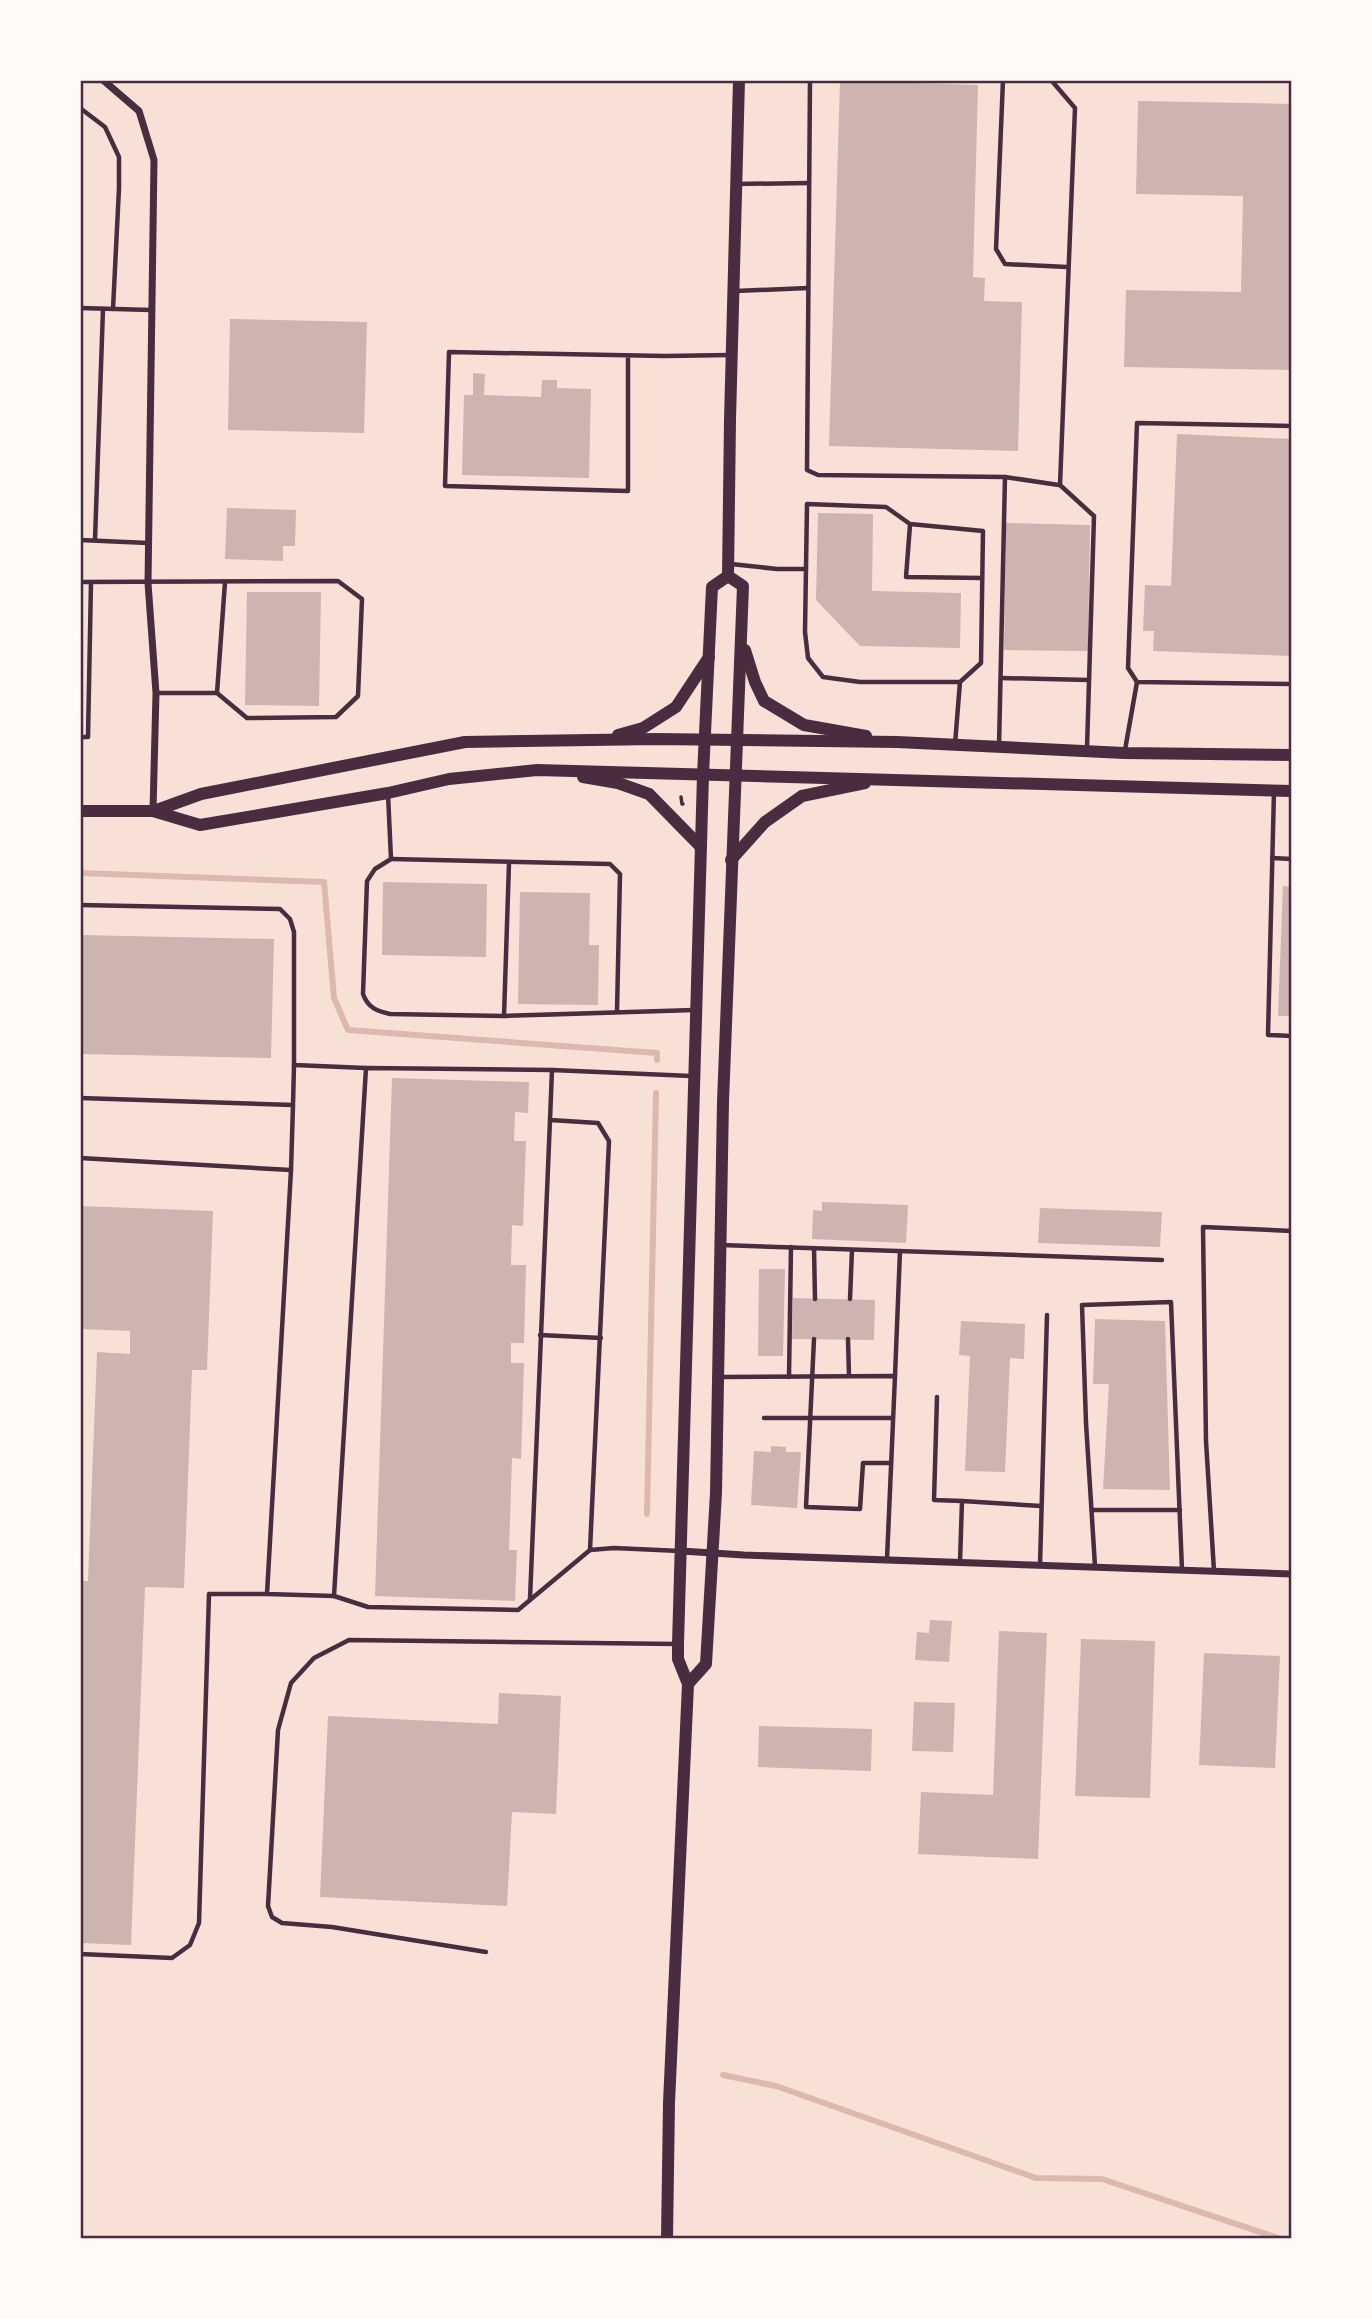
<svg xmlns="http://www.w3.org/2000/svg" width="1372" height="2319" font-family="Helvetica,sans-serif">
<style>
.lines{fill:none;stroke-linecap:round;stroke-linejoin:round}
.stream{stroke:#dcb8b0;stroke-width:6}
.building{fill:#ccb4b1}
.path{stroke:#4a2c40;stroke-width:3.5}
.service{stroke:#4a2c40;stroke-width:4.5}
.minor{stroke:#4a2c40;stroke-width:7}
.secondary{stroke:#4a2c40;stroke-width:12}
.neatline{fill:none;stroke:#4a2c40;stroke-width:2.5}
</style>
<rect width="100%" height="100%" fill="#f7e1d7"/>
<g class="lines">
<!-- stream -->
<g class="stream">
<path d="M80 873 324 882 334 998 348 1030 657 1053V1060"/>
<path d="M647 1514 656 1093"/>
<path d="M723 2075 776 2086 1036 2178 1102 2179 1278 2238"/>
</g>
</g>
<!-- building -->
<g class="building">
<path d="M840 81 978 85 973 277 985 278 984 301 1022 302 1018 451 829 446Z"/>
<path d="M1138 101 1292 104V370L1124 367 1126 290 1241 292 1243 196 1136 194Z"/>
<path d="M230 319 367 322 364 433 228 430Z"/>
<path d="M473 373 485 374 484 395 541 397 542 380H557V388L591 389 589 478 462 475 464 395H473Z"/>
<path d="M1177 434 1292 439V656L1153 651 1154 631H1143L1145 585 1171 586Z"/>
<path d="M227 508 296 510 295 546H283V561L225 559Z"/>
<path d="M818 513 873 514 872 591 961 593 960 648 860 646 816 600Z"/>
<path d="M1006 523 1090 525 1088 651 1004 650Z"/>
<path d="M247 592H321L319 706 245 705Z"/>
<path d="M383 882 487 884 486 957 382 955Z"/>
<path d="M1283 886 1292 887V1016H1278Z"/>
<path d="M520 892 590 893 589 945H599L598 1005 518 1004Z"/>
<path d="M80 935 274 939 271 1058 80 1054Z"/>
<path d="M392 1078 529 1082 528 1113 515 1112 514 1141H526L523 1226 512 1225 511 1265H526L524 1343H511V1363H524L521 1459 512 1458 509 1550H517L515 1601 375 1596Z"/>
<path d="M822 1202 908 1205 906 1243 812 1239 813 1210 822 1211Z"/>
<path d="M80 1206 213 1211 207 1370H192L184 1588 145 1587 131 1945 80 1943V1581H88L97 1352 130 1354V1331L80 1329Z"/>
<path d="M1040 1208 1162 1212 1160 1247 1038 1243Z"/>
<path d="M759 1269H785L783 1356H758Z"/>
<path d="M793 1298 875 1300 874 1340 792 1339Z"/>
<path d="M1095 1319 1165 1321 1170 1490 1103 1489 1109 1384H1093Z"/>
<path d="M961 1321 1025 1324 1024 1359 1010 1358 1005 1472 965 1471 970 1356 959 1355Z"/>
<path d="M771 1446 786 1447V1452H801L797 1508 751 1505 754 1451 771 1452Z"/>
<path d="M930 1620 952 1621 949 1662 915 1660 917 1632 929 1633Z"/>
<path d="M999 1631 1047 1633 1038 1859 918 1854 921 1792 993 1795Z"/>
<path d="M1081 1639 1155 1641 1150 1798 1075 1796Z"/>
<path d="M1204 1653 1280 1656 1275 1768 1199 1765Z"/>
<path d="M499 1693 561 1696 556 1814 512 1812 507 1906 320 1897 328 1716 498 1724Z"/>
<path d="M914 1702 955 1703 953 1752 912 1751Z"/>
<path d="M759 1726 872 1729 871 1771 758 1767Z"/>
</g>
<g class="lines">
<!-- path -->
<path class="path" d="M681 797 682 804H683"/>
<!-- service -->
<g class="service">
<path d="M810 80 807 470 818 475 1005 477"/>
<path d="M1003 80 996 249 1005 264 1067 267"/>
<path d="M1051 80 1075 108 1060 485 1094 516 1087 748"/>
<path d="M80 108 105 127 119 157V188L113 309"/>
<path d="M736 184 809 183"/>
<path d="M736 291 808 288"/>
<path d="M80 308 151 310"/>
<path d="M628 356V491L445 486 449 352 665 356 730 355"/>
<path d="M1292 426 1137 423 1128 668 1137 682 1292 684"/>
<path d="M910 525 906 577 982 578"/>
<path d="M80 540 148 543"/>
<path d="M95 540 103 309"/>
<path d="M731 564 777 569H806"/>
<path d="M80 582 338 581 362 599 358 696 336 717 247 718 217 693H156"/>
<path d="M1001 678 1089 680"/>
<path d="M217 693 225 582"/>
<path d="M80 737H88L91 582"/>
<path d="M955 744 960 682 981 663 983 531 910 524 886 507 807 504 805 632 808 658 823 677 860 682H960"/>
<path d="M999 746 1005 477 1059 485"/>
<path d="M1125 750 1137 682"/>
<path d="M1274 791 1268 1035 1292 1036"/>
<path d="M388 794 391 859 375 869 367 881 363 994C368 1008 377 1011 390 1014L504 1016 694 1010"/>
<path d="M1272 858 1292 859"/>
<path d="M391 859 610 864 620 874 617 1011"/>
<path d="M80 905 280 909 290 919 294 932V1065L366 1068"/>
<path d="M504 1016 509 863"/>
<path d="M552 1070 366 1068 334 1596 368 1607 518 1610 590 1550"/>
<path d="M80 1098 293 1105 294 1065"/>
<path d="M80 1158 291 1170 293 1105"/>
<path d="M291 1170 267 1594 334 1596"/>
<path d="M721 1245 1162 1260"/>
<path d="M814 1248 815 1299"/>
<path d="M850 1299 852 1250"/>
<path d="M540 1335 601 1338"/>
<path d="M814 1339 806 1507 860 1509 863 1463H891"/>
<path d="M848 1339 849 1376"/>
<path d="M80 1371V1398"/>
<path d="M895 1376 900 1251"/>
<path d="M721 1377 895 1376 887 1559"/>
<path d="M789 1377 791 1247"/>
<path d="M937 1397 934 1500 962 1501 960 1562"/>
<path d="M764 1418H892"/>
<path d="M962 1501 1041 1506"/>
<path d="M1092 1510H1180"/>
<path d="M680 1551 614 1548 590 1550 609 1141 598 1123 550 1120 552 1070 691 1076"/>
<path d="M1040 1565 1047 1315"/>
<path d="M1095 1566 1086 1423 1082 1305 1171 1302 1182 1570"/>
<path d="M1214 1571 1206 1441 1203 1227 1292 1231"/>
<path d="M530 1599 550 1120"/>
<path d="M486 1952 332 1927 282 1923 272 1917 268 1906 278 1730 291 1683 314 1658 349 1640 677 1644"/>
<path d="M80 1954 172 1958 190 1945 199 1923 209 1594H267"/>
</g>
<!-- minor -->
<g class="minor">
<path d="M103 80 139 111 154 160 148 583 156 693 153 811"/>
<path d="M681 1551 744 1555 1292 1574"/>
</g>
<!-- secondary -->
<g class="secondary">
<path d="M728 576 730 420 739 80"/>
<path d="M745 650 755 682 764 701 804 725 866 736"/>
<path d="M618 735 643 728 676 707 709 657"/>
<path d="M583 777 618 783 649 794 701 847"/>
<path d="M80 811H153L200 825 388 793 449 779 537 770 1292 791"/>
<path d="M154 811 201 794 465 742 656 739 897 742 1124 753 1292 755"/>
<path d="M731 860 765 822 802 796 865 783"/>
<path d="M688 1684 706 1664 716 1493 723 1102 743 586 728 576"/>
<path d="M667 2238 669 2103 688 1684 678 1659V1644L703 775 712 587 728 576"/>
</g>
</g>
<!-- border -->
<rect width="1372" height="2319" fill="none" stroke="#fffaf5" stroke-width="164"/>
<rect x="82" y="82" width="1208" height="2155" class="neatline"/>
</svg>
